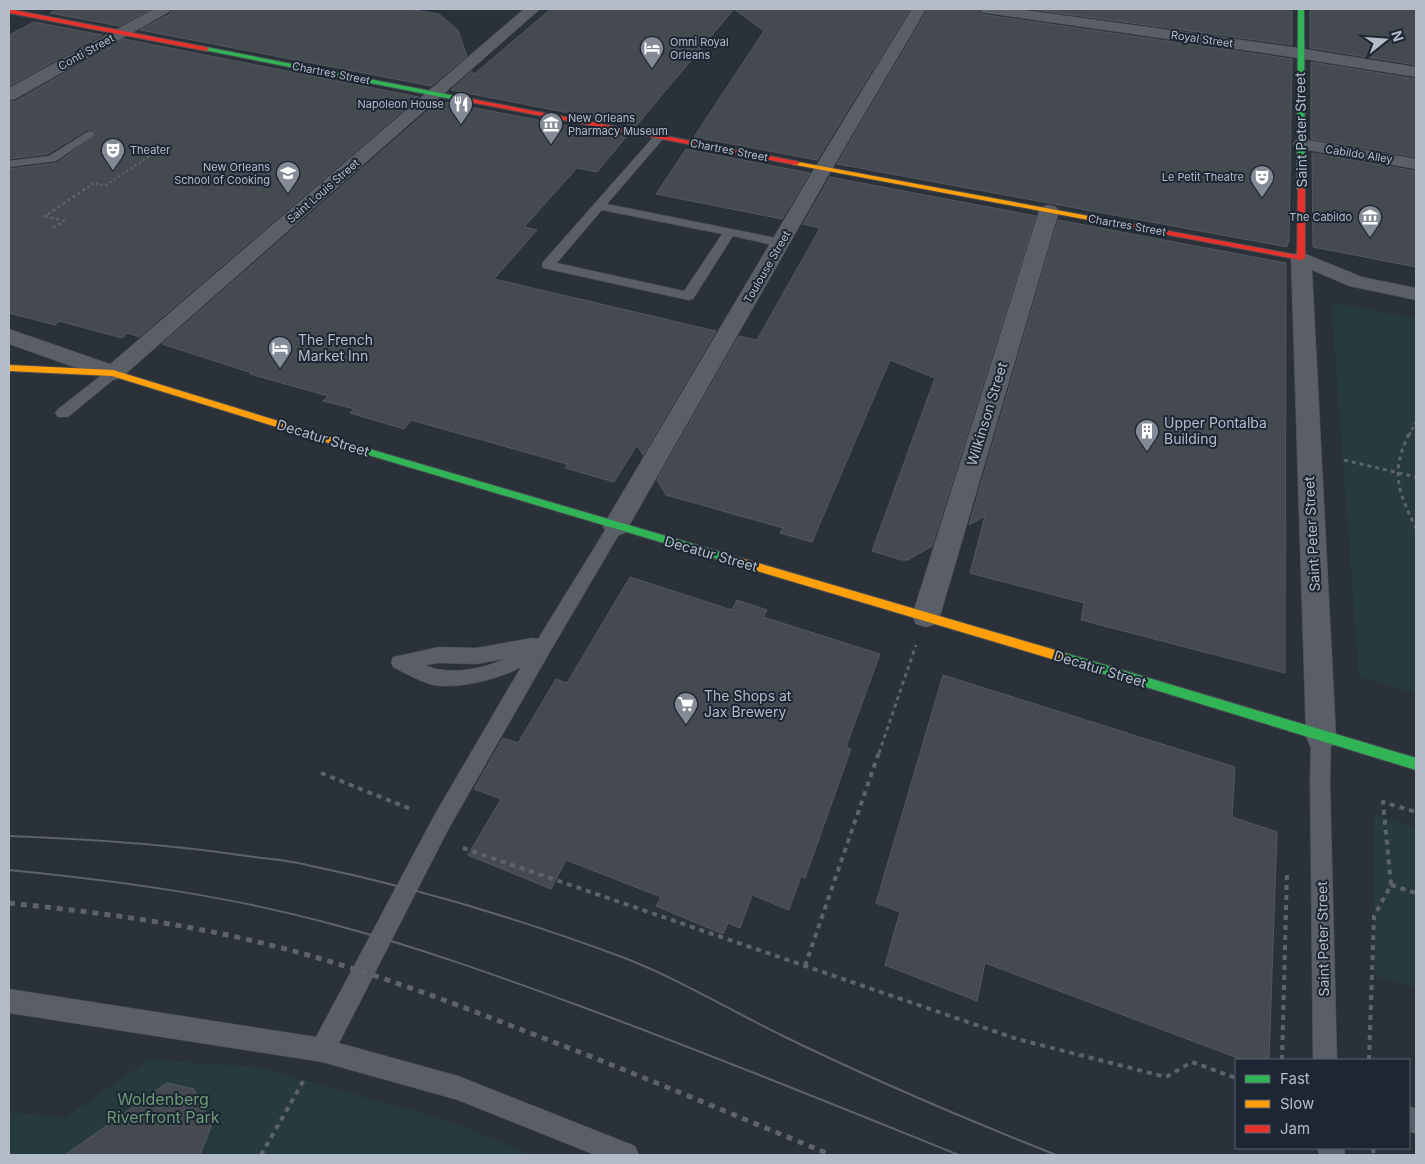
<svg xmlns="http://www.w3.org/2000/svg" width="1425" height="1164" font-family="Inter,sans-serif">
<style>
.green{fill:#273b3e}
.building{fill:#444a50;stroke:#52585f}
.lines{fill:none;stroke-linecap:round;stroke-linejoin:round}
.lane-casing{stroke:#484d53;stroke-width:1}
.street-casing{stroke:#484d53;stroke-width:1}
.fast-casing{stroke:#484d53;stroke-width:2}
.slow-casing{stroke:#484d53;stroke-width:2}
.jam-casing{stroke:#484d53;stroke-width:2}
.path-far3{stroke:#5d636a;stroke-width:2;stroke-dasharray:2.5 2.5;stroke-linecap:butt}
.path-far2{stroke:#5d636a;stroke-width:2.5;stroke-dasharray:3 3;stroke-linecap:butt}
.path-far1{stroke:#5d636a;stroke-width:3;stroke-dasharray:4 4;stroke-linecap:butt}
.path{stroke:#5d636a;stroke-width:4;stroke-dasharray:5 5;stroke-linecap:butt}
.lane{fill:#5a5e66;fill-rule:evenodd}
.street{fill:#5a5e66;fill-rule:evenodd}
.fast{fill:#30b455;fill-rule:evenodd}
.slow{fill:#ff9f0a;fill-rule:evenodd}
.jam{fill:#e5322d;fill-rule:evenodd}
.tram{stroke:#5e626a;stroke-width:2}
.rail{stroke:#5e626a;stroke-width:5;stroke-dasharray:6 6;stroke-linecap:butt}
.labels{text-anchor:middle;stroke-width:4;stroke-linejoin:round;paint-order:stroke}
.far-street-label{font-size:11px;fill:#b4bcc9;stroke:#1d2633}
.far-poi-label{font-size:11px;fill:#b4bcc9;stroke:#1d2633;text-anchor:end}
.street-label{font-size:14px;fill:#b4bcc9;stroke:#1d2633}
.poi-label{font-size:14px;fill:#b4bcc9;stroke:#1d2633;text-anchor:start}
.near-park-label{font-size:16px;fill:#6a9b74;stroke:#1d2633}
</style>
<rect width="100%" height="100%" fill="#2a3138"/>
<!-- green -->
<g class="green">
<path d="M1331 302 1416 319V693L1359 677Z"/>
<path d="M1373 814 1416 827V987L1375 976Z"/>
<path d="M148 1060 258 1067 449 1121 533 1155H9V1112L65 1118Z"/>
</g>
<!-- building -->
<g class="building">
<path d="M58 9H151L119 26 50 13Z"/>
<path d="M173 9H408L439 14 458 30 467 56 431 86 140 30 170 14Z"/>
<path d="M551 9H734L636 126 451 90 472 71 473 75Z"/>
<path d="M734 9H910L817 160 694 137 764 31Z"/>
<path d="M928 9H978L980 13 987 15 1292 59 1289 243 1287 242V247L837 164Z"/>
<path d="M1029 9H1292V45L1285 44Z"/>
<path d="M1310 9H1416V65L1310 48Z"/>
<path d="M34 22 102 35 9 86V35Z"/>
<path d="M124 39 419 97 139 337 128 333 122 338 59 321 55 325 9 313V169L57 163 97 134 93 130 88 129 48 154 9 159V102L16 101Z"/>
<path d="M1311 62 1416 79V157L1311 139Z"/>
<path d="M439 101 626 137 597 172 577 168 524 227 537 230 494 279 716 331 643 455 637 445 614 482 565 468 567 464 411 420 404 429 350 413 354 409 323 401 328 396 250 374 252 373 162 344Z"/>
<path d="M686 149 810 173 782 219 656 194Z"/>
<path d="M1312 153 1416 171V267L1313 247Z"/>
<path d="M830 177 1036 216 932 546 908 560H901L872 551 935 378 890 360 812 542 780 533 783 528 666 495 657 480 739 336 757 340 820 228 803 224Z"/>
<path d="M1058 220 1286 263 1285 673 1081 620 1084 603 970 573 985 516 969 525Z"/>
<path d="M630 577 732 610 737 600 767 610 763 617 880 654 846 747 851 749 805 878 801 876 789 910 752 895 740 928 728 923 723 934 656 906 661 897 566 860 551 889 468 855 501 799 474 789 503 738 518 743 556 679 567 683Z"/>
<path d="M943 675 1235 767 1232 817 1277 832 1269 1060H1243L985 963 977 1001 885 965 900 912 876 903Z"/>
<path d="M167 1083 194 1089 212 1124 200 1155H65Z"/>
</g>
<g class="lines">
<!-- lane casing -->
<g class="lane-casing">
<g id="lane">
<path d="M89 131 93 132 95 134 93 136 56 161 9 167V161L49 156Z"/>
<path d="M659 134 665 137 663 139 607 204 781 239 785 240 787 243 785 246 781 247 733 236 693 299 688 300 543 268 542 265 543 262 655 135ZM602 210 722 234 684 291 557 263Z"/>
<path d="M113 368 118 370 120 373 118 376 68 417H58L55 413 58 409 108 370Z"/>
<path d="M616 520 622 522 624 526 551 650 449 828 339 1043 458 1076 635 1146 639 1155H595L458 1100 322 1062 9 1013V989L316 1037 435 814 521 667C500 679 454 691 429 684 417 680 405 673 393 667L391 662 393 657 439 647 476 648 532 638 538 639 610 522ZM504 659C482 669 448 676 425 665L439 663 476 664Z"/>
<path d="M1321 727 1328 730 1331 736 1330 782 1337 1060H1313L1310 782 1311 736 1314 730Z"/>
<path d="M1409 1106 1416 1109V1134L1409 1131Z"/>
<path d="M1318 1148H1344L1345 1155H1319Z"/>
</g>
</g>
<!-- street casing -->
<g class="street-casing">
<g id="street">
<path d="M154 9H171L169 12 15 99 9 100V88Z"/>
<path d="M524 9H540L121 378 113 380 105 378 9 344V329L110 364Z"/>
<path d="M912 9H926L832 169 625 533 616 536 607 533 603 526 607 519 814 169Z"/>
<path d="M980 9H1017L1285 46 1416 67V77L1285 56 987 13 982 12Z"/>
<path d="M1302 139 1416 159V169L1296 148 1293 144 1296 140Z"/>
<path d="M1049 205 1056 207 1059 211 940 616 936 624 926 627 916 624 912 616 1039 211 1042 207Z"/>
<path d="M1301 252 1362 277 1416 288V300L1349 286 1312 270 1336 736 1332 746 1321 750 1310 746 1306 736 1291 258 1294 254Z"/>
</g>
</g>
<!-- fast casing -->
<g class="fast-casing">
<g id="fast">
<path d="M1298 9H1304L1305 189 1301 191 1297 189Z"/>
<path d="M206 47 456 96 459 98 456 100 204 50 203 49Z"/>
<path d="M349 443 741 558 747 562 741 566 345 448 344 446 345 444Z"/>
<path d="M1062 652 1416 758V770L1058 660 1056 657 1058 654Z"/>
</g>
</g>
<!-- slow casing -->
<g class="slow-casing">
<g id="slow">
<path d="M793 161 1094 217 1098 219 1094 221 796 165H793Z"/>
<path d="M9 365 113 370 353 444 354 446 349 449 345 448 112 376 9 371Z"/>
<path d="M741 558 1062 652 1066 654 1068 657 1066 660 1062 662 737 565 735 562 737 559Z"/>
</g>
</g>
<!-- jam casing -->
<g class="jam-casing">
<g id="jam">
<path d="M9 9 206 47 209 49 206 51 9 13Z"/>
<path d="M456 96 796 161 800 163 796 165 454 99V97Z"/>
<path d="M1298 187 1305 189V258L1301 260 1094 221 1090 219 1094 217 1297 255Z"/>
</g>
</g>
<!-- path-far3 -->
<path class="path-far3" d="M83 190 94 183 105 186 163 147"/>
<!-- path-far2 -->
<g class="path-far2">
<path d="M53 228 64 221 45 216 85 189"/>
<path d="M1409 435 1416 422"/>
</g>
<!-- path-far1 -->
<g class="path-far1">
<path d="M1409 434C1390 473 1398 491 1416 528"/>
<path d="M1344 460 1416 477"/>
<path d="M879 753 916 645"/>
</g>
<!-- path -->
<g class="path">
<path d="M321 773 413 810"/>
<path d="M463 848 1017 1039 1166 1077 1192 1062 1236 1078"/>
<path d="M1391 885 1416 893"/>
<path d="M805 966 879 752"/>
<path d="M1282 1060 1287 871"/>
<path d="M1369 1060 1374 916 1391 885 1383 802 1416 812"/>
<path d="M1373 1148 1374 1155"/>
<path d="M261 1155 304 1080"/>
</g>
<!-- lane -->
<use href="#lane" class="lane"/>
<!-- street -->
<use href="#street" class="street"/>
<!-- fast -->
<use href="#fast" class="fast"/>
<!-- slow -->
<use href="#slow" class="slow"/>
<!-- jam -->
<use href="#jam" class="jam"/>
<!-- tram -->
<g class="tram">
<path d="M9 836C89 839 168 844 247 856 267 859 288 860 307 865 414 887 520 919 622 957 677 978 728 1009 781 1035 871 1079 963 1118 1056 1155"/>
<path d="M9 870C120 881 231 896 339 926 420 948 498 976 577 1005 705 1052 832 1104 959 1155"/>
</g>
<!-- rail -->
<path class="rail" d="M9 903C95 912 182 923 266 944 352 965 435 996 517 1028 623 1068 727 1112 831 1155"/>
</g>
<!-- icons -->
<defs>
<g id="hotel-pin" transform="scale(1.25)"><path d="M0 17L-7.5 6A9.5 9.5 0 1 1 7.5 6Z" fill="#848b96" stroke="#1d2633"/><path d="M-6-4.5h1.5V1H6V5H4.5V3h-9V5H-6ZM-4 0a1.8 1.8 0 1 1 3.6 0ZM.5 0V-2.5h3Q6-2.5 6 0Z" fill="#fff"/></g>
<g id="restaurant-pin" transform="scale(1.25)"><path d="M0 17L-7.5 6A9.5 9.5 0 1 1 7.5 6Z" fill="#848b96" stroke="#1d2633"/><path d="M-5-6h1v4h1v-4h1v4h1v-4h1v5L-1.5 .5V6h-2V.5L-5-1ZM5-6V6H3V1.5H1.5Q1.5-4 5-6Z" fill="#fff"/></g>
<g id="museum-pin" transform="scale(1.25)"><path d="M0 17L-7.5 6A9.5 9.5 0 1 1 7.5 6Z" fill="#848b96" stroke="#1d2633"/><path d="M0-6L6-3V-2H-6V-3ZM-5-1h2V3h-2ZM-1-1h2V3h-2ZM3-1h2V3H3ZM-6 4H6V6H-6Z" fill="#fff"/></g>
<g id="theatre-pin" transform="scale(1.25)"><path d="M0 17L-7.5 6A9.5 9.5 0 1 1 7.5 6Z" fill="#848b96" stroke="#1d2633"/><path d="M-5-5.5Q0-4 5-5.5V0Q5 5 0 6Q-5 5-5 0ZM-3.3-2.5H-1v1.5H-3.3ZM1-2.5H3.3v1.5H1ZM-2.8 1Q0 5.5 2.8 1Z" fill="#fff"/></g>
<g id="school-pin" transform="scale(1.25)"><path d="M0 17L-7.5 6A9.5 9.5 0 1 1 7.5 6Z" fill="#848b96" stroke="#1d2633"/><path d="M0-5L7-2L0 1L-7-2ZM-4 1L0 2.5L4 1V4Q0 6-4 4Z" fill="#fff"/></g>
<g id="building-pin" transform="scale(1.25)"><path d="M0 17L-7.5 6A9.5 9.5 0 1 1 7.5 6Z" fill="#848b96" stroke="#1d2633"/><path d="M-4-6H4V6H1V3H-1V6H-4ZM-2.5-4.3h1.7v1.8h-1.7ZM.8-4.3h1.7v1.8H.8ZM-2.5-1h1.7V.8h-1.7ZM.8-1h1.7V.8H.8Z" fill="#fff"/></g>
<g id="supermarket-pin" transform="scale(1.25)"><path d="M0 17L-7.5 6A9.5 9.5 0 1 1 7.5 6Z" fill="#848b96" stroke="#1d2633"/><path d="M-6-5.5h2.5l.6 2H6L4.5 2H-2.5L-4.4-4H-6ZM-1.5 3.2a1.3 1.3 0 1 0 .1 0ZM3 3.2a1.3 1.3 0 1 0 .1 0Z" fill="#fff"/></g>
</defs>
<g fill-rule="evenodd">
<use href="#hotel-pin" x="652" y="48"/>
<use href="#restaurant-pin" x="461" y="104"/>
<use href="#museum-pin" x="551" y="124"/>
<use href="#theatre-pin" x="113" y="150"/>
<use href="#school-pin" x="288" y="173"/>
<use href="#theatre-pin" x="1262" y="177"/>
<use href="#museum-pin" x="1370" y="217"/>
<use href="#hotel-pin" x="280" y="348"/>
<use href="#building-pin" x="1147" y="431"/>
<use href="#supermarket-pin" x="686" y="704"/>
</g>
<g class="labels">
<!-- far-street labels -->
<g class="far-street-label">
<text transform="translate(1202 39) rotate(8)" y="4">Royal Street</text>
<text transform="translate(86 52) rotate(-29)" y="4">Conti Street</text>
<text transform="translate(331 73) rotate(11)" y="4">Chartres Street</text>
<text transform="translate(729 150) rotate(11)" y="4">Chartres Street</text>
<text transform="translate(1359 154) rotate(9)" y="4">Cabildo Alley</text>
<text transform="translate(323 191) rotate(-41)" y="4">Saint Louis Street</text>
<text transform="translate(1127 225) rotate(10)" y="4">Chartres Street</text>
<text transform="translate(767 267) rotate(-60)" y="4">Toulouse Street</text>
</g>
<!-- far-poi labels -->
<g class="far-poi-label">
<text x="670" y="46" text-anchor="start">Omni Royal<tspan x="670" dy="13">Orleans</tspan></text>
<text x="444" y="108">Napoleon House</text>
<text x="568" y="122" text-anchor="start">New Orleans<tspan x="568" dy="13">Pharmacy Museum</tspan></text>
<text x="130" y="154" text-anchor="start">Theater</text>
<text x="270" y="171">New Orleans<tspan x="270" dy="13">School of Cooking</tspan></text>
<text x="1244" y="181">Le Petit Theatre</text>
<text x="1352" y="221">The Cabildo</text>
</g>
<!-- street labels -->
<g class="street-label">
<text transform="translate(1301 130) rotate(-91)" y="5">Saint Peter Street</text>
<text transform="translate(987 414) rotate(-73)" y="5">Wilkinson Street</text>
<text transform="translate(323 438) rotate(17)" y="5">Decatur Street</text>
<text transform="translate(1312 534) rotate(-93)" y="5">Saint Peter Street</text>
<text transform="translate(711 554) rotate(16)" y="5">Decatur Street</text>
<text transform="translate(1100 669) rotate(17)" y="5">Decatur Street</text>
<text transform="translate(1323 939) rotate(-91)" y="5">Saint Peter Street</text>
</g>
<!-- poi labels -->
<g class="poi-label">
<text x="298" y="345">The French<tspan x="298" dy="16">Market Inn</tspan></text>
<text x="1164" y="428">Upper Pontalba<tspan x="1164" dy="16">Building</tspan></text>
<text x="704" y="701">The Shops at<tspan x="704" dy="16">Jax Brewery</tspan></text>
</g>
<!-- near-park labels -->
<g class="near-park-label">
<text x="163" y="1105">Woldenberg<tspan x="163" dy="18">Riverfront Park</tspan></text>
</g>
</g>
<!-- border -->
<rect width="1425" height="1164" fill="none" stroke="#b4bcc9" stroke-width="20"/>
<!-- legend -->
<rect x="1235" y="1059" width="175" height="90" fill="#1d2633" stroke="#59626f"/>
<rect x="1245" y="1075" width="25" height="8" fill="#30b455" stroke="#59626f"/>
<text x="1280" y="1084" font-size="15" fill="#b4bcc9">Fast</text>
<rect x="1245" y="1100" width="25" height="8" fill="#ff9f0a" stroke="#59626f"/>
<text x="1280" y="1109" font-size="15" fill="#b4bcc9">Slow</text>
<rect x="1245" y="1125" width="25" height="8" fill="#e5322d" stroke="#59626f"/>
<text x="1280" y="1134" font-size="15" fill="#b4bcc9">Jam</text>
<!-- north arrow -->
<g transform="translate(1385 40) rotate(73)" stroke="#1d2633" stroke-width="4" paint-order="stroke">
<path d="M0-4L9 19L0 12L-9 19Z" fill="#b4bcc9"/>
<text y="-8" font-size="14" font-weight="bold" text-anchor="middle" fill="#b4bcc9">N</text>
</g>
</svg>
